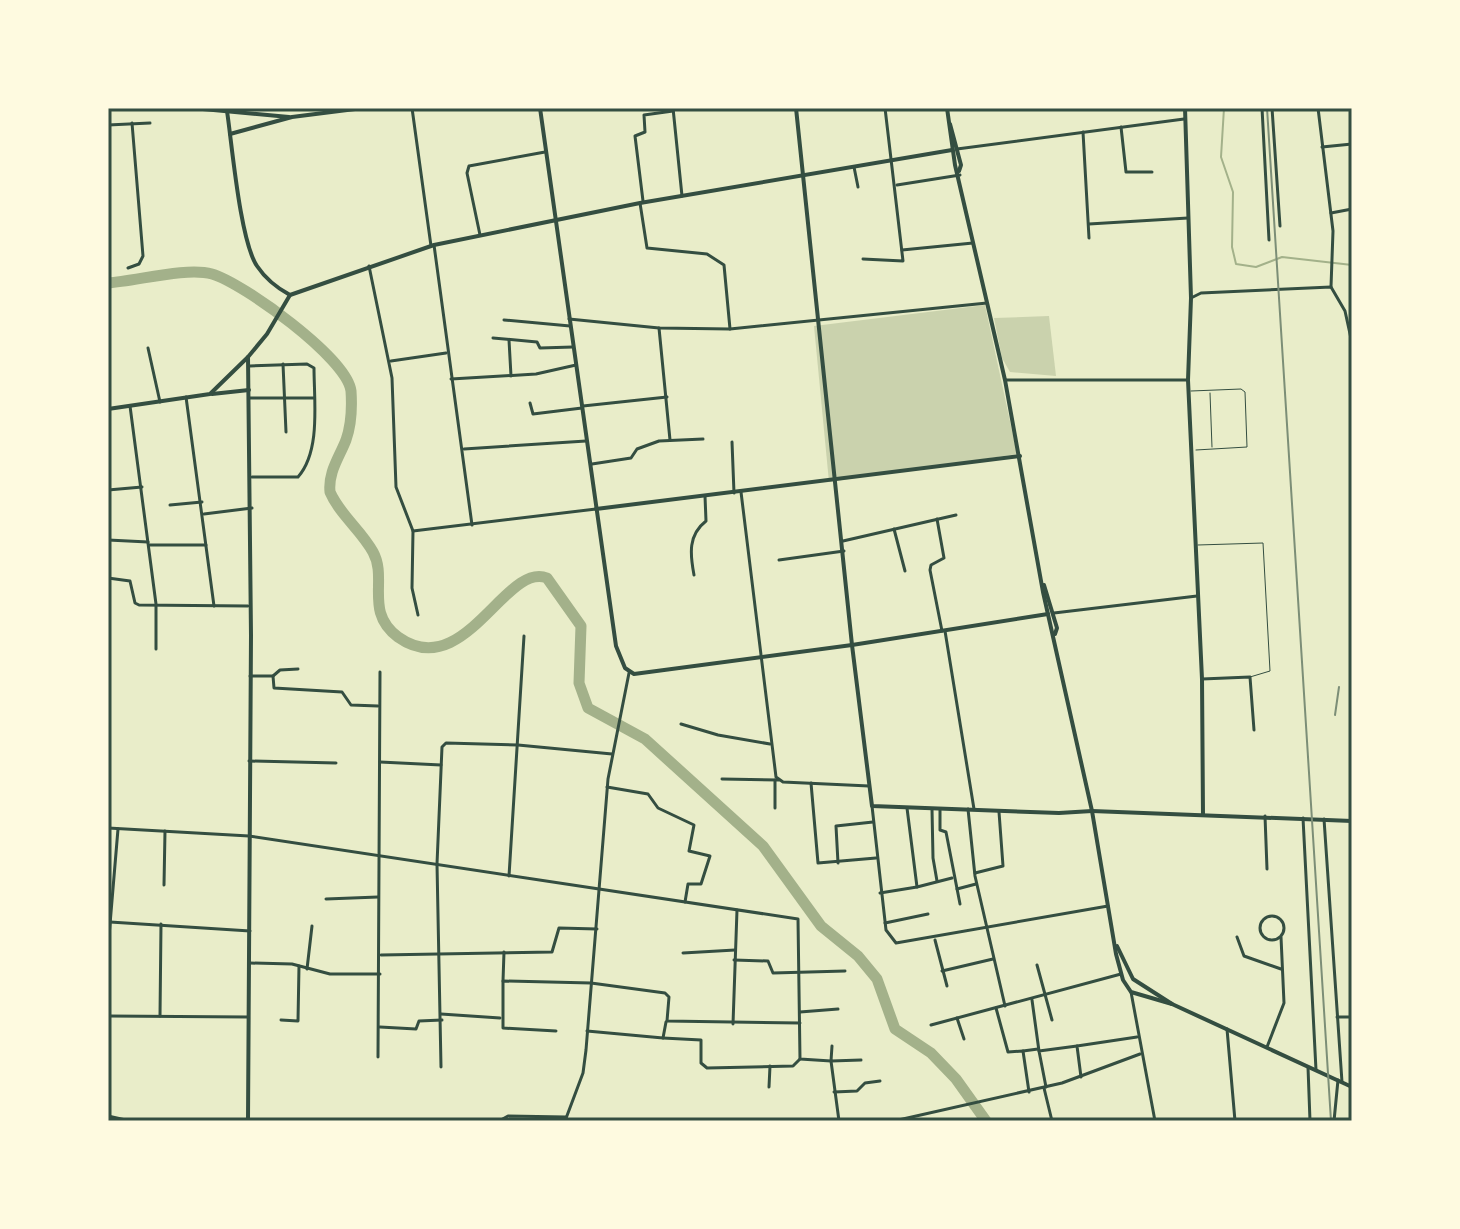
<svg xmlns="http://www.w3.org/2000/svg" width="1460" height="1229" font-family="Manrope,sans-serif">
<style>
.green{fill:#cad2ad}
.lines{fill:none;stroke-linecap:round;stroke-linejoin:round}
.stream{stroke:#a3b18a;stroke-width:2}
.river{stroke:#a3b18a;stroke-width:11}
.service{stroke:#344e41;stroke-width:1}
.minor{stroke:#344e41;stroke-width:3}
.tertiary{stroke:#344e41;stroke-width:3}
.secondary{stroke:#344e41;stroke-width:4}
.primary{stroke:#344e41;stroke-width:4}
.rail{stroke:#7c8e77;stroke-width:2}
.neatline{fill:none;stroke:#344e41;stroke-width:3}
</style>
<rect width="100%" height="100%" fill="#e9edc9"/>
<!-- green -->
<g class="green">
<path d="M985 305 1017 454 829 482 814 326Z"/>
<path d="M1049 316 1056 376 1010 372 1002 358 994 318Z"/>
</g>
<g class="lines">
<!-- stream -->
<path class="stream" d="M1224 108 1221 157 1233 192 1232 247 1236 264 1256 267 1282 257 1352 265"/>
<!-- river -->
<path class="river" d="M108 283C137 281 186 267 212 274 243 283 347 358 351 391 352 406 351 426 346 440 339 458 328 472 330 492 340 515 361 530 373 552 388 579 364 612 398 637 464 684 506 561 547 578L581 626 579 683 588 708 645 739 763 846 821 926 858 956 877 979 895 1029 931 1053 956 1079 986 1121"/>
<!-- service -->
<g class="service">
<path d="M1191 391 1241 389 1245 392 1247 447 1196 450"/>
<path d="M1210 393 1212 447"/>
<path d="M1198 545 1263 543 1270 671 1250 677"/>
</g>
<!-- minor -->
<g class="minor">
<path d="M412 108 431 246"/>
<path d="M673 108 682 196"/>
<path d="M1262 108 1269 240"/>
<path d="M1272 108 1280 226"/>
<path d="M1318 108 1333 231 1331 287"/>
<path d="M108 125 150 123"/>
<path d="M1121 127 1126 172H1152"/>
<path d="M1083 132 1089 238"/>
<path d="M1322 147 1352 144"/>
<path d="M854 167 858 187"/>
<path d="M897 185 960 175"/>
<path d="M643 201 635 136 645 132 644 115 673 111"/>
<path d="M640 203 647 248 707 254 724 265 730 329"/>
<path d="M1331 213 1352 209"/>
<path d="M1089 224 1188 218"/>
<path d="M480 235 467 173 469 166 545 152"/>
<path d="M434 245 472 525"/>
<path d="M902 250 973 243"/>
<path d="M863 259 903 261 885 108"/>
<path d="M369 266 392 378 396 487 413 531 596 509"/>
<path d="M128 268 139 264 143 256 132 123"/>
<path d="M1191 298 1201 293 1331 287 1345 311 1352 343"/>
<path d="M504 320 570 326"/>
<path d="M659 328 670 440"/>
<path d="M493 338 537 342 540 348 573 347"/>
<path d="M509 340 511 376"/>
<path d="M148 348 160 402"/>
<path d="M391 361 446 353"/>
<path d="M283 364 286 432"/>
<path d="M250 366 307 364 314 368C314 401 321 451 298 477H252"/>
<path d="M451 379 536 374 576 365"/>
<path d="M186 397 214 606"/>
<path d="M250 398H314"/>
<path d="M530 403 533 414 582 408"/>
<path d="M130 406 156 604V649"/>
<path d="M583 406 667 397"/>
<path d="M732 442 734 493"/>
<path d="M464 449 586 441"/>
<path d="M592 464 631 458 637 449 659 441 703 439"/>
<path d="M108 490 142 487"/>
<path d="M741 492 776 777 783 782 869 786"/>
<path d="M170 505 202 502"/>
<path d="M204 514 252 508"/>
<path d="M937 519 944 558 931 565 930 570 942 631"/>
<path d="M894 529 905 571"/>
<path d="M413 531 412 588 418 615"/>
<path d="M108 540 148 542"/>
<path d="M843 541 956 515"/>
<path d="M150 545H206"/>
<path d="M779 560 844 551"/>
<path d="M694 575C690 554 688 535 706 521L705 496"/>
<path d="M108 578 130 581 135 603 139 605 248 606"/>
<path d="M945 631 974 809"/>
<path d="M250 676H273L280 670 298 669"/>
<path d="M273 676 274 688 342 692 351 705 378 706"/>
<path d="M1202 679 1250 677 1254 730"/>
<path d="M681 724 718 735 770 744"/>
<path d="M249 761 336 763"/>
<path d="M380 762 441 765"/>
<path d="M722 779 779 780"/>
<path d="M811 783 818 863 876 858"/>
<path d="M607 787 648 794 658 808 694 825 689 851 710 856 701 884H688L685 902"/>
<path d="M872 806 886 930 896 943 1108 906"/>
<path d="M775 808V780"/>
<path d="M932 809 933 858 937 881"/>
<path d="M940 809V830L946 832 960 904"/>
<path d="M968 809 975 876 1005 1006"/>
<path d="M1265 816 1267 869"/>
<path d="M1303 818 1316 1070"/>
<path d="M1324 819 1342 1082"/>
<path d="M108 828 249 836 798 919 800 1059 831 1061 839 1121"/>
<path d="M838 863 836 826 873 822"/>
<path d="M975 873 1003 866 999 812"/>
<path d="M509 876 524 636"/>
<path d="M164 885 165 831"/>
<path d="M917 887 952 878"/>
<path d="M957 889 976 884"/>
<path d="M880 893 917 887 907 808"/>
<path d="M326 899 378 897"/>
<circle cx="1272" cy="928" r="12"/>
<path d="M110 922 250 931"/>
<path d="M885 923 928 914"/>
<path d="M1237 937 1244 956 1281 969"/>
<path d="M935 940 947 986"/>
<path d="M108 948 118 829"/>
<path d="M683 953 735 950"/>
<path d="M381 955 552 952 559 928 597 929"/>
<path d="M734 960 768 961 773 973 845 971"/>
<path d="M250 963 292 964 330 974H380"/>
<path d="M1037 965 1052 1020"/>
<path d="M307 969 312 926"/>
<path d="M942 971 993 959"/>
<path d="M503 981 504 952"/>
<path d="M1131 992 1155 1121"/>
<path d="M1032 1000 1039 1051"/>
<path d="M996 1008 1008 1052 1023 1051 1029 1092"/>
<path d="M800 1012 838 1009"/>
<path d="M441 1014 500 1018"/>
<path d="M160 1016 161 924"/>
<path d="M1337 1017H1352"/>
<path d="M957 1018 964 1039"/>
<path d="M281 1020 298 1021 299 966"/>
<path d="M733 1024 737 910"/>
<path d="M931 1025 1121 974"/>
<path d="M380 1027 416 1029 419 1021 442 1020"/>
<path d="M1227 1029 1235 1121"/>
<path d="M556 1031 503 1028V981L591 983 665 993 669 997 667 1021 800 1023"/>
<path d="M587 1031 663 1038 666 1022"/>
<path d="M663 1038 701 1040V1063L707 1068 793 1066 800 1059"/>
<path d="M832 1046 831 1061 861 1060"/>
<path d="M1267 1047 1284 1003 1281 937"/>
<path d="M1023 1051 1038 1049"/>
<path d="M378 1057 380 672"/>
<path d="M441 1067 437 864 442 747 446 743 518 745 612 754"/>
<path d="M1308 1067 1310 1121"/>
<path d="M1081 1077 1077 1046 1137 1037"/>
<path d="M769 1087 770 1066"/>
<path d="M1046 1087 1039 1051 1077 1046"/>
<path d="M1044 1088 1052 1121"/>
<path d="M834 1092 857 1091 865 1083 880 1081"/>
<path d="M108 1116 130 1121"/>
<path d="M470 1120 477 1121"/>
<path d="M499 1121 508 1116 566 1117"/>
<path d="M565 1121 583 1073 586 1050 608 779 629 673"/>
<path d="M894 1121 1062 1083 1140 1054"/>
<path d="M1334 1121 1338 1080"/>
</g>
<!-- tertiary -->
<g class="tertiary">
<path d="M957 149 1184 119"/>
<path d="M569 319 659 328 730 329 987 303"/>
<path d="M1005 380H1188"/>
<path d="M1054 613 1197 596"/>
<path d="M108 1016 248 1017"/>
</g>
<!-- secondary -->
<g class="secondary">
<path d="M192 108 289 117"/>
<path d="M796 108 852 645 872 806 1059 813 1092 811"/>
<path d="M1185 108 1191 298 1188 380 1202 679 1203 814"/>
<path d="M227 111C232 144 240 241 257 266 265 278 277 288 290 295"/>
<path d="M230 134 292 117 363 108"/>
<path d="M212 394 249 390"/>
<path d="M108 409 210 394 248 357"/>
<path d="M596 509 1020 456"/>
</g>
<!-- primary -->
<g class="primary">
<path d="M540 108 616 646 625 668 634 674 852 645 1048 614"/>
<path d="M947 108 955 165 1005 380 1043 592 1092 811 1116 954 1123 980 1131 992 1172 1004"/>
<path d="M950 124 961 165 959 171"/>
<path d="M1044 585 1057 628 1055 634"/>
<path d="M1092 811 1352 821"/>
<path d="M1117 946 1133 979 1172 1004 1352 1087"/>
<path d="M248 1121 251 635 248 357 267 334 290 295 434 245 640 203 952 150"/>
</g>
<!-- rail -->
<g class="rail">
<path d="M1267 108 1331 1121"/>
<path d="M1335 715 1339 687"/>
</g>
</g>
<!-- border -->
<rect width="1460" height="1229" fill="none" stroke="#fefae0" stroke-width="220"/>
<rect x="110" y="110" width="1240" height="1009" class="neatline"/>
</svg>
